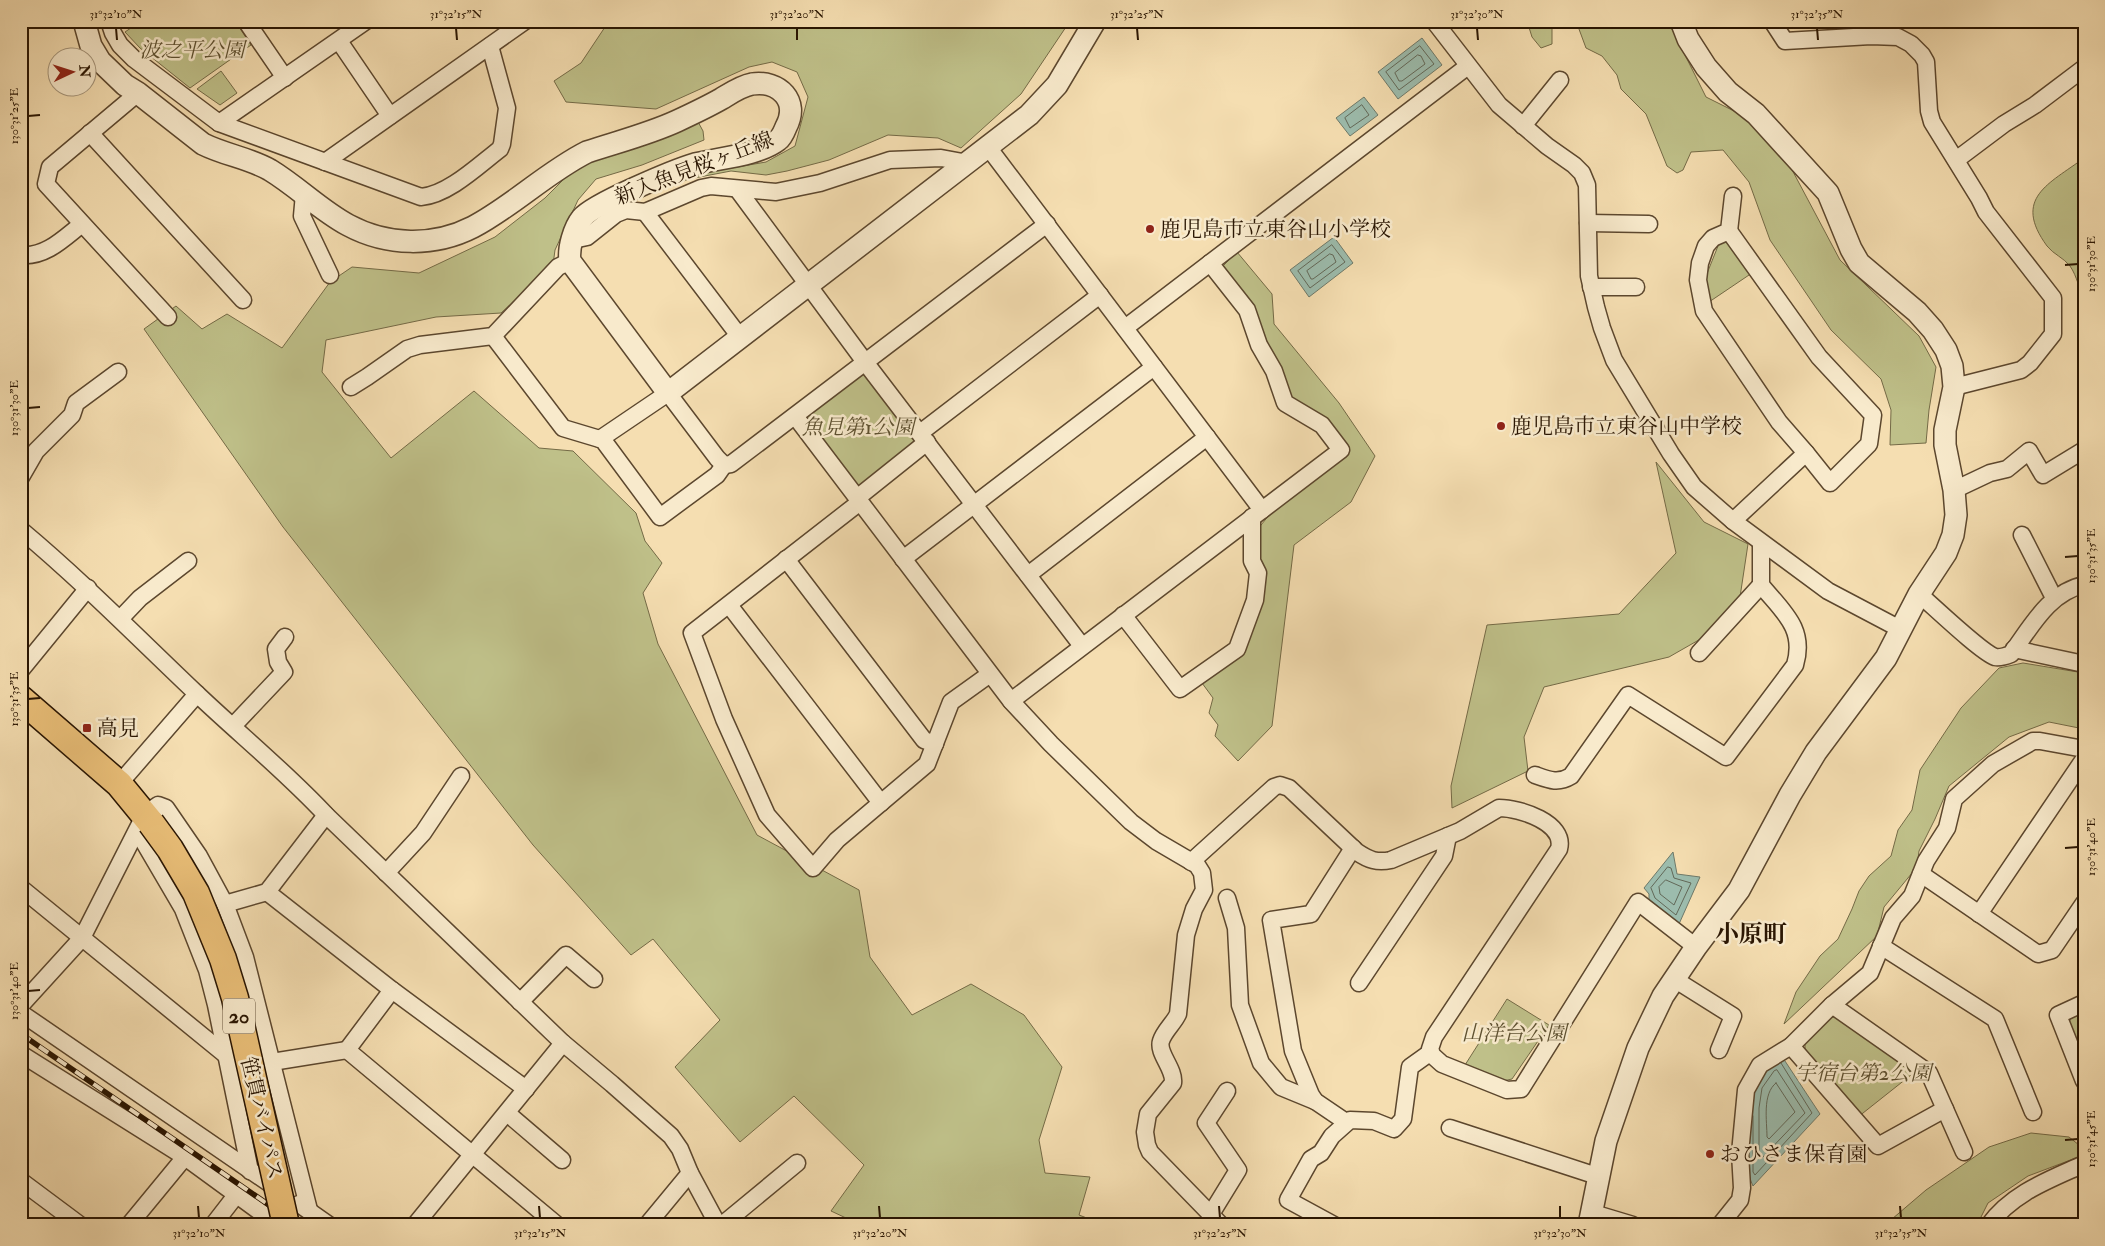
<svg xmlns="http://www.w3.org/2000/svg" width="2105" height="1246" font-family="'IM FELL Double Pica','Noto Serif JP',serif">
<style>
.green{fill:#bfc089;stroke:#746a46}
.water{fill:#9cbcad;stroke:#6e7969}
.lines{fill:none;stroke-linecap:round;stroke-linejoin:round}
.shore{stroke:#626858;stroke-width:1}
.minor-casing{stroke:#5c472e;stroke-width:19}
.tertiary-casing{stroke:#5c472e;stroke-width:24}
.primary-casing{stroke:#291502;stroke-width:29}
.minor{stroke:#f8eacc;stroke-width:16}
.tertiary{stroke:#f8eacc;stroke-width:21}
.primary{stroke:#eabf78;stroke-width:26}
.rail-casing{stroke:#291502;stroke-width:5.5}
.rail{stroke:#f8eacc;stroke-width:4;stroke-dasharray:11;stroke-linecap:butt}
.primary-bridge-casing{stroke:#291502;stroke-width:29;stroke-linecap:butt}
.primary-bridge{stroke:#eabf78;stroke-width:26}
.ticks{fill:none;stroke:#291502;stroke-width:2}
.poi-dot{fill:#8f2418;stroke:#f8eacc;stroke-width:2}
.labels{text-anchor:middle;stroke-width:5;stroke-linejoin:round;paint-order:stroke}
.shield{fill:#f8eacc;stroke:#67553f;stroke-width:1}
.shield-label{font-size:20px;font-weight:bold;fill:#291502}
.park-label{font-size:21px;font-style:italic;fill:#5e5131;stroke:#f8eacc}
.street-label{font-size:21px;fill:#291502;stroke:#f8eacc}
.poi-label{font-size:21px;fill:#291502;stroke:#f8eacc;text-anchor:start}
.quarter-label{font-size:24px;font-weight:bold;fill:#291502;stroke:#f8eacc}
.neatline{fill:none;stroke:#291502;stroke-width:2}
.ticks-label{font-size:12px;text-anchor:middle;fill:#291502}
</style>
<rect width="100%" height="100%" fill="#f5deb1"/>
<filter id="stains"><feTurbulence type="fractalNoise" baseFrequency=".004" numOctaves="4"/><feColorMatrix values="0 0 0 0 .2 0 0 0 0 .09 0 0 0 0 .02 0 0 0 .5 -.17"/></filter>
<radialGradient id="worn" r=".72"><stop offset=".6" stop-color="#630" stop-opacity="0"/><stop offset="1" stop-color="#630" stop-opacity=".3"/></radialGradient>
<!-- green -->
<g class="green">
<path d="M141 21H235L251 45 190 88 140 48 125 32Z"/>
<path d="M609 21H1070L1021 94 961 148 938 138 888 135 829 160 787 171 766 175 731 171 689 179 631 200 691 175 766 162 795 146 808 97 797 72 772 62 749 67 656 109 566 102 554 81 581 63Z"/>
<path d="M1527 21H1552V44L1541 48 1532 37Z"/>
<path d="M1576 21H1668L1706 97 1758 123 1782 151 1840 260 1919 336 1936 367 1929 410 1926 443 1890 445 1891 410 1881 379 1831 330 1770 240 1749 182 1723 150 1691 152 1683 170 1677 173 1667 166 1646 114 1621 89 1617 75 1602 56 1586 48Z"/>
<path d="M221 71 237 93 220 105 197 89Z"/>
<path d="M697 120 703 131 704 140 642 165 596 179 578 200 555 250 553 265 501 313 436 317 326 340 322 372 391 458 474 391 539 448 573 451 636 513 645 541 662 563 643 593 658 644 757 835 859 890 870 957 912 1015 971 984 1024 1015 1062 1067 1039 1140 1045 1173 1090 1177 1079 1215 1105 1225H861L831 1211 864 1165 794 1096 740 1142 675 1067 720 1020 653 939 631 955 533 845 283 527 144 329 176 306 202 329 227 314 282 348 330 282 352 267 419 273 495 237 545 198 586 157Z"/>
<path d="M2084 158V302C2080 291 2077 276 2070 266 2064 258 2053 254 2047 246 2012 198 2049 184 2084 158Z"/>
<path d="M1730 240 1752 273 1709 302 1706 276 1720 241Z"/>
<path d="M1237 252 1272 294 1274 324 1339 403 1375 456 1351 502 1294 545 1272 726 1238 761 1215 736 1218 725 1209 713 1213 698 1202 683 1240 653 1258 563 1257 530 1274 509 1347 453 1293 400 1257 319 1220 269Z"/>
<path d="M861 372 866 373 915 441 864 486H856L805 420 808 413Z"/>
<path d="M1656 462 1704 522 1748 544 1740 597 1704 637 1669 657 1544 687 1524 737 1528 771 1452 808 1451 786 1487 625 1619 614 1676 553Z"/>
<path d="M2023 663 2084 673V729L2049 722 2009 737 1949 786 1935 819 1919 851 1917 867 1884 907 1877 936 1784 1024 1796 992 1820 956 1838 939 1852 909 1859 891 1869 876 1891 856 1898 830 1912 810 1920 770 1961 708 1999 668Z"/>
<path d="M1507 999 1549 1025 1512 1079 1503 1081 1465 1065Z"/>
<path d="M2084 1012V1072L2066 1028 2071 1018Z"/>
<path d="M1829 1017H1838L1916 1071 1858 1117 1805 1051V1040Z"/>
<path d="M2031 1133 2069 1137 2084 1149V1155L2028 1176 1988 1203 1977 1225H1885L1926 1190 1989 1147Z"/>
</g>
<!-- water -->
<g class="water">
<path d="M1422 38 1442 65 1398 99 1378 72Z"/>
<path d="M1364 97 1378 115 1350 136 1336 118Z"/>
<path d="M1334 237 1353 263 1309 297 1290 270Z"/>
<path d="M1673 852 1677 874 1700 877 1679 924 1649 900V894L1644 888Z"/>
<path d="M1781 1055 1820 1114 1753 1186 1748 1174V1107L1752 1083Z"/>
</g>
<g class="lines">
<!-- shore -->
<g class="shore">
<path d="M1420 46 1434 64 1399 90 1386 72Z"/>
<path d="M1418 55 1421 56 1425 64 1402 81H1399L1395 73Z"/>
<path d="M1362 105 1369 115 1350 128 1345 118Z"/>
<path d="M1332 245 1345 262 1310 288 1298 271Z"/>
<path d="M1330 254 1333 255 1336 262 1313 279H1311L1307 271Z"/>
<path d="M1668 867 1671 868 1674 878 1691 883 1676 915 1655 898 1651 888Z"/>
<path d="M1666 880 1682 887 1674 905 1660 894 1659 887Z"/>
<path d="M1777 1070 1805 1113 1761 1159 1759 1156V1108L1762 1088 1774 1071Z"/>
<path d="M1776 1083 1795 1112 1769 1139 1767 1137C1767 1121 1762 1094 1776 1083Z"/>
<path d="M1753 1116V1172L1755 1175 1812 1113 1781 1063"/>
</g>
<!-- minor casing -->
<g class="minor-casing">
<g id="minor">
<path d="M109 21 113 33 120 45 134 59 219 123 421 197C448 195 479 165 500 149L502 144 507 108 490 46"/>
<path d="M246 21 285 78"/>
<path d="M1434 21 1499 105 1547 146 1574 165 1582 173 1587 185 1589 276 1596 307 1602 328 1614 360 1671 454 1694 487 1733 521 1828 591 1902 630"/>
<path d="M1772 21 1785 41 1871 36 1898 37 1911 44 1922 55 1926 62 1929 111 1932 122 1979 198 1986 212 2053 298V334L2030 363 2021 370 1954 387"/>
<path d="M339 41 390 116"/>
<path d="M138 93 50 167 46 184 168 317"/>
<path d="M219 123 366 21"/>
<path d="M1523 126 1560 80"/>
<path d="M90 133 243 300"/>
<path d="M988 147 1262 510"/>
<path d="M1956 160 2004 124 2035 105 2084 68"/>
<path d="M325 162 525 21"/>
<path d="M738 190 865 362 1082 646"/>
<path d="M304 194 302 216 330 275"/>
<path d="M645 212 740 337"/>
<path d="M1588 223 1649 224"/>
<path d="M1729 231 1819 357 1873 415 1869 444 1830 483 1806 453"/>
<path d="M573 240 587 237 616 214 626 210 645 212 701 188 711 186 776 192 820 183 890 160 941 158 968 163"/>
<path d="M22 255C46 257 64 238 82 224"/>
<path d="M1591 287H1636"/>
<path d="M1125 328 1468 66"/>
<path d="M493 336 563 428 603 440 660 517 717 475 724 465"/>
<path d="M351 387 367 377 407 349 420 345 493 336 558 267 570 261"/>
<path d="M795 416 1011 701 1341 450 1322 425 1285 403 1274 371 1259 345 1247 310 1210 263"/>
<path d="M920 433 1100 295"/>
<path d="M600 439 668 393 717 458 724 465 731 464 1047 224"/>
<path d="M21 477 36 451 72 415 76 403 118 372"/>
<path d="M1954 490 1990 473 2007 469 2029 451 2043 475 2084 450"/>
<path d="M857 498 927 442"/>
<path d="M860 502 692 633 724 719 767 815 813 868 837 840 927 764 951 702 990 674"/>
<path d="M1733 521 1806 453 1779 422 1704 311 1698 280 1700 263 1706 246 1713 238 1729 231 1733 196"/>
<path d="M21 530C82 581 138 638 196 693 239 734 285 771 326 815L563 1043 612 1084 671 1136 680 1149 690 1173 718 1225"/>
<path d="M2022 535 2054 598"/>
<path d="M786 559 924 740 935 744"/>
<path d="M903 559 1154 367"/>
<path d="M1028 575 1207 437"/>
<path d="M1919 594C1933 606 1981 652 1995 657 2001 658 2006 656 2011 654 2031 627 2049 592 2084 585"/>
<path d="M729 605 881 803"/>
<path d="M1123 615 1180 689 1237 649 1255 600 1258 573 1252 561V517"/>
<path d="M120 619 140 598 188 561"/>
<path d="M2014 649 2084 664"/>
<path d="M1699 653 1761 585"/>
<path d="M21 670 88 588"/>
<path d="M1011 701 1051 744 1131 822 1156 841 1197 865 1202 873 1204 890 1194 909 1186 935 1178 1014C1174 1023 1164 1031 1161 1041 1157 1053 1175 1069 1173 1083L1148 1114 1145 1132 1147 1145 1150 1152 1221 1225"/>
<path d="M233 726 284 672 278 662 276 649 285 637"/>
<path d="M1535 775C1549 780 1558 784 1571 776L1628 695 1726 757 1795 665C1806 628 1782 611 1761 585V543"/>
<path d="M119 784 197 694"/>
<path d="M144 822 142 839 183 909 207 970 216 1005 250 1171"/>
<path d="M1191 862 1274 787 1280 785 1289 788 1357 852C1369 860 1377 863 1391 860L1460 831 1499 808C1520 808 1566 823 1559 849L1434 1037 1430 1049 1432 1055 1442 1064 1507 1090 1521 1089 1638 902 1696 947"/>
<path d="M386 873 423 833 461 776"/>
<path d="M1921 874 2038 954 2052 950 2084 903"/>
<path d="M21 888 227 1056 272 1062 347 1050 557 1225"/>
<path d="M267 892 392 990 526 1089"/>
<path d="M1227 898 1236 928 1240 1005 1261 1063 1281 1087 1315 1101"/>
<path d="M225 904 267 892 326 815"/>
<path d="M1979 914 2084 759"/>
<path d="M1881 946 1995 1019 2033 1112"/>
<path d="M1674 979 1733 1016 1719 1050"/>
<path d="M1359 983 1444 856 1448 836"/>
<path d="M520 1002 566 955 594 979"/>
<path d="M2084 1003 2058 1015 2084 1081"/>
<path d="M21 1005 82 938 145 814 158 805 166 808 199 856 225 904 245 957 309 1210"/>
<path d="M1832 1005 1929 1073 1964 1152"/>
<path d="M21 1013 279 1190"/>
<path d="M1791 1046 1878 1146 1945 1109"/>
<path d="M347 1050 392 990"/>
<path d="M21 1054 185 1157 278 1225"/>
<path d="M507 1113 562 1160"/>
<path d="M1346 1122 1315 1101 1311 1095 1293 1051 1271 920 1311 914 1353 848"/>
<path d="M1450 1128 1600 1177"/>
<path d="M21 1181 80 1225"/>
<path d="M299 1204 329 1225"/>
<path d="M1593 1213 1633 1225"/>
<path d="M1211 1214 1238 1170 1206 1123 1227 1091"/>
<path d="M129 1225 185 1157"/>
<path d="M213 1225 237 1194"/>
<path d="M415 1225 563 1043"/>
<path d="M647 1225 690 1173"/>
<path d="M722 1225 797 1163"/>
<path d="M1334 1225 1288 1200 1311 1159 1321 1153 1332 1136 1350 1120 1374 1121 1394 1129 1403 1119 1410 1067 1431 1052"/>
<path d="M1720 1225 1740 1200 1742 1188 1740 1153 1746 1090 1760 1065 1791 1046 1832 1005 1870 973 1893 918 1912 896 1926 861 1947 828 1954 799 1993 764 2033 741H2040L2084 749"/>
<path d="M1989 1225C2012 1193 2049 1180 2084 1164"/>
</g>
</g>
<!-- tertiary casing -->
<g class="tertiary-casing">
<g id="tertiary">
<path d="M84 21 91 46 100 61 125 85 138 93 203 144C225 155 249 158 270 170 298 187 320 210 348 225 387 246 434 247 473 227 513 206 547 172 587 152 617 142 649 134 677 121 692 114 707 107 721 99 731 93 741 86 752 84 779 80 800 101 786 127 784 132 782 137 778 140 759 155 719 158 695 164 675 170 593 204 582 218 574 228 568 248 570 261L668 393 1029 115 1057 85 1095 21"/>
<path d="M1589 1225 1606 1141 1638 1048 1663 996 1696 947 1739 890 1790 795 1816 752 1886 658 1919 594 1946 553 1953 535 1956 515 1954 490 1945 445V430L1954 387 1952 366 1946 350 1933 330 1917 312 1859 263 1851 249 1828 193 1756 114 1728 92 1706 67 1688 39 1681 21"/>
</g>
</g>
<!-- primary casing -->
<g class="primary-casing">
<path id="primary" d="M21 699 119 784 151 823"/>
</g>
<!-- minor -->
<use href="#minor" class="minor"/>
<!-- tertiary -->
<use href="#tertiary" class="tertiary"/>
<!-- primary -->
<use href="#primary" class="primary"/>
<!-- rail casing -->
<g class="rail-casing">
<path id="rail" d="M21 1034 298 1225"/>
</g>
<!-- rail -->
<use href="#rail" class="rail"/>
<!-- primary-bridge casing -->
<g class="primary-bridge-casing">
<path id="primary-bridge" d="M151 823 170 849 196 893 223 959 235 998 286 1225"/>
</g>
<!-- primary-bridge -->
<use href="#primary-bridge" class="primary-bridge"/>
</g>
<!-- ticks -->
<path class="ticks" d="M116 28 117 40M456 28 457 40M797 28V40M1137 28 1138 40M1477 28 1478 40M1817 28 1818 40M28 116 40 115M2065 265 2078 264M28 408 40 407M2065 557 2078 556M28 699 40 698M2065 848 2078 847M28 991 40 990M2065 1140 2078 1139M198 1206 199 1218M539 1206 540 1218M879 1206 880 1218M1219 1206 1220 1218M1560 1206V1218M1900 1206 1901 1218"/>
<!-- markers -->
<g class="poi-dot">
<circle cx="1150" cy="229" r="5"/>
<circle cx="1501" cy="426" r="5"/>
<rect x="82" y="723" width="10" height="10" rx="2.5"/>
<circle cx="1710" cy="1154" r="5"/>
</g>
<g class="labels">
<!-- shield labels -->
<rect class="shield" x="223" y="998.5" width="32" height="35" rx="4"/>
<g class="shield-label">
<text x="239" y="1023">20</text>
</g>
<!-- park labels -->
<g class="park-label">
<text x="192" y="57">波之平公園</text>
<text x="858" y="434">魚見第1公園</text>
<text x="1514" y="1040">山洋台公園</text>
<text x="1863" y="1080">宇宿台第2公園</text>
</g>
<!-- street labels -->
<g class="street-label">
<text transform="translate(694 168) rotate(-21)" y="7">新入魚見桜ヶ丘線</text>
<text transform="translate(262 1118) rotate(77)" y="7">笹貫バイパス</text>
</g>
<!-- poi labels -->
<g class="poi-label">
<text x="1160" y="236">鹿児島市立東谷山小学校</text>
<text x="1511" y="433">鹿児島市立東谷山中学校</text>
<text x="97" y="735">高見</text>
<text x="1720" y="1161">おひさま保育園</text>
</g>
<!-- quarter labels -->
<g class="quarter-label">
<text x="1751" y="942">小原町</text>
</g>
</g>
<!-- margin -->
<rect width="2105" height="1246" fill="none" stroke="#f5deb1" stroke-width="55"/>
<!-- north arrow -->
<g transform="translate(72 72) rotate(86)"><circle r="24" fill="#f8eacc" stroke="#a5957b"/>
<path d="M0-4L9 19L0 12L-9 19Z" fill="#8f2418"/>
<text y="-8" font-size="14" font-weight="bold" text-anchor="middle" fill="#291502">N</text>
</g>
<rect x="28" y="28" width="2050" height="1190" class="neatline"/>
<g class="ticks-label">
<text x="116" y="18">31°32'10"N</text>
<text x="456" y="18">31°32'15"N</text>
<text x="797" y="18">31°32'20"N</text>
<text x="1137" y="18">31°32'25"N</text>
<text x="1477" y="18">31°32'30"N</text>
<text x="1817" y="18">31°32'35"N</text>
<text transform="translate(14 116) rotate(-90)" y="4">130°31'25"E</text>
<text transform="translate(2091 264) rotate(-90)" y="4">130°31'30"E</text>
<text transform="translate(14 408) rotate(-90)" y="4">130°31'30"E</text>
<text transform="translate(2091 556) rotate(-90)" y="4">130°31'35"E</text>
<text transform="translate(14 699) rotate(-90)" y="4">130°31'35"E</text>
<text transform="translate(2091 847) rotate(-90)" y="4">130°31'40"E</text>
<text transform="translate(14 991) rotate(-90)" y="4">130°31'40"E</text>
<text transform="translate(2091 1139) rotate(-90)" y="4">130°31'45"E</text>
<text x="199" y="1237">31°32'10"N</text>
<text x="540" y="1237">31°32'15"N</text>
<text x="880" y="1237">31°32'20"N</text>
<text x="1220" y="1237">31°32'25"N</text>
<text x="1560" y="1237">31°32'30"N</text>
<text x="1901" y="1237">31°32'35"N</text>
</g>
<rect width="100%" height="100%" filter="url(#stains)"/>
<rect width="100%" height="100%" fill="url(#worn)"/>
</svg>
